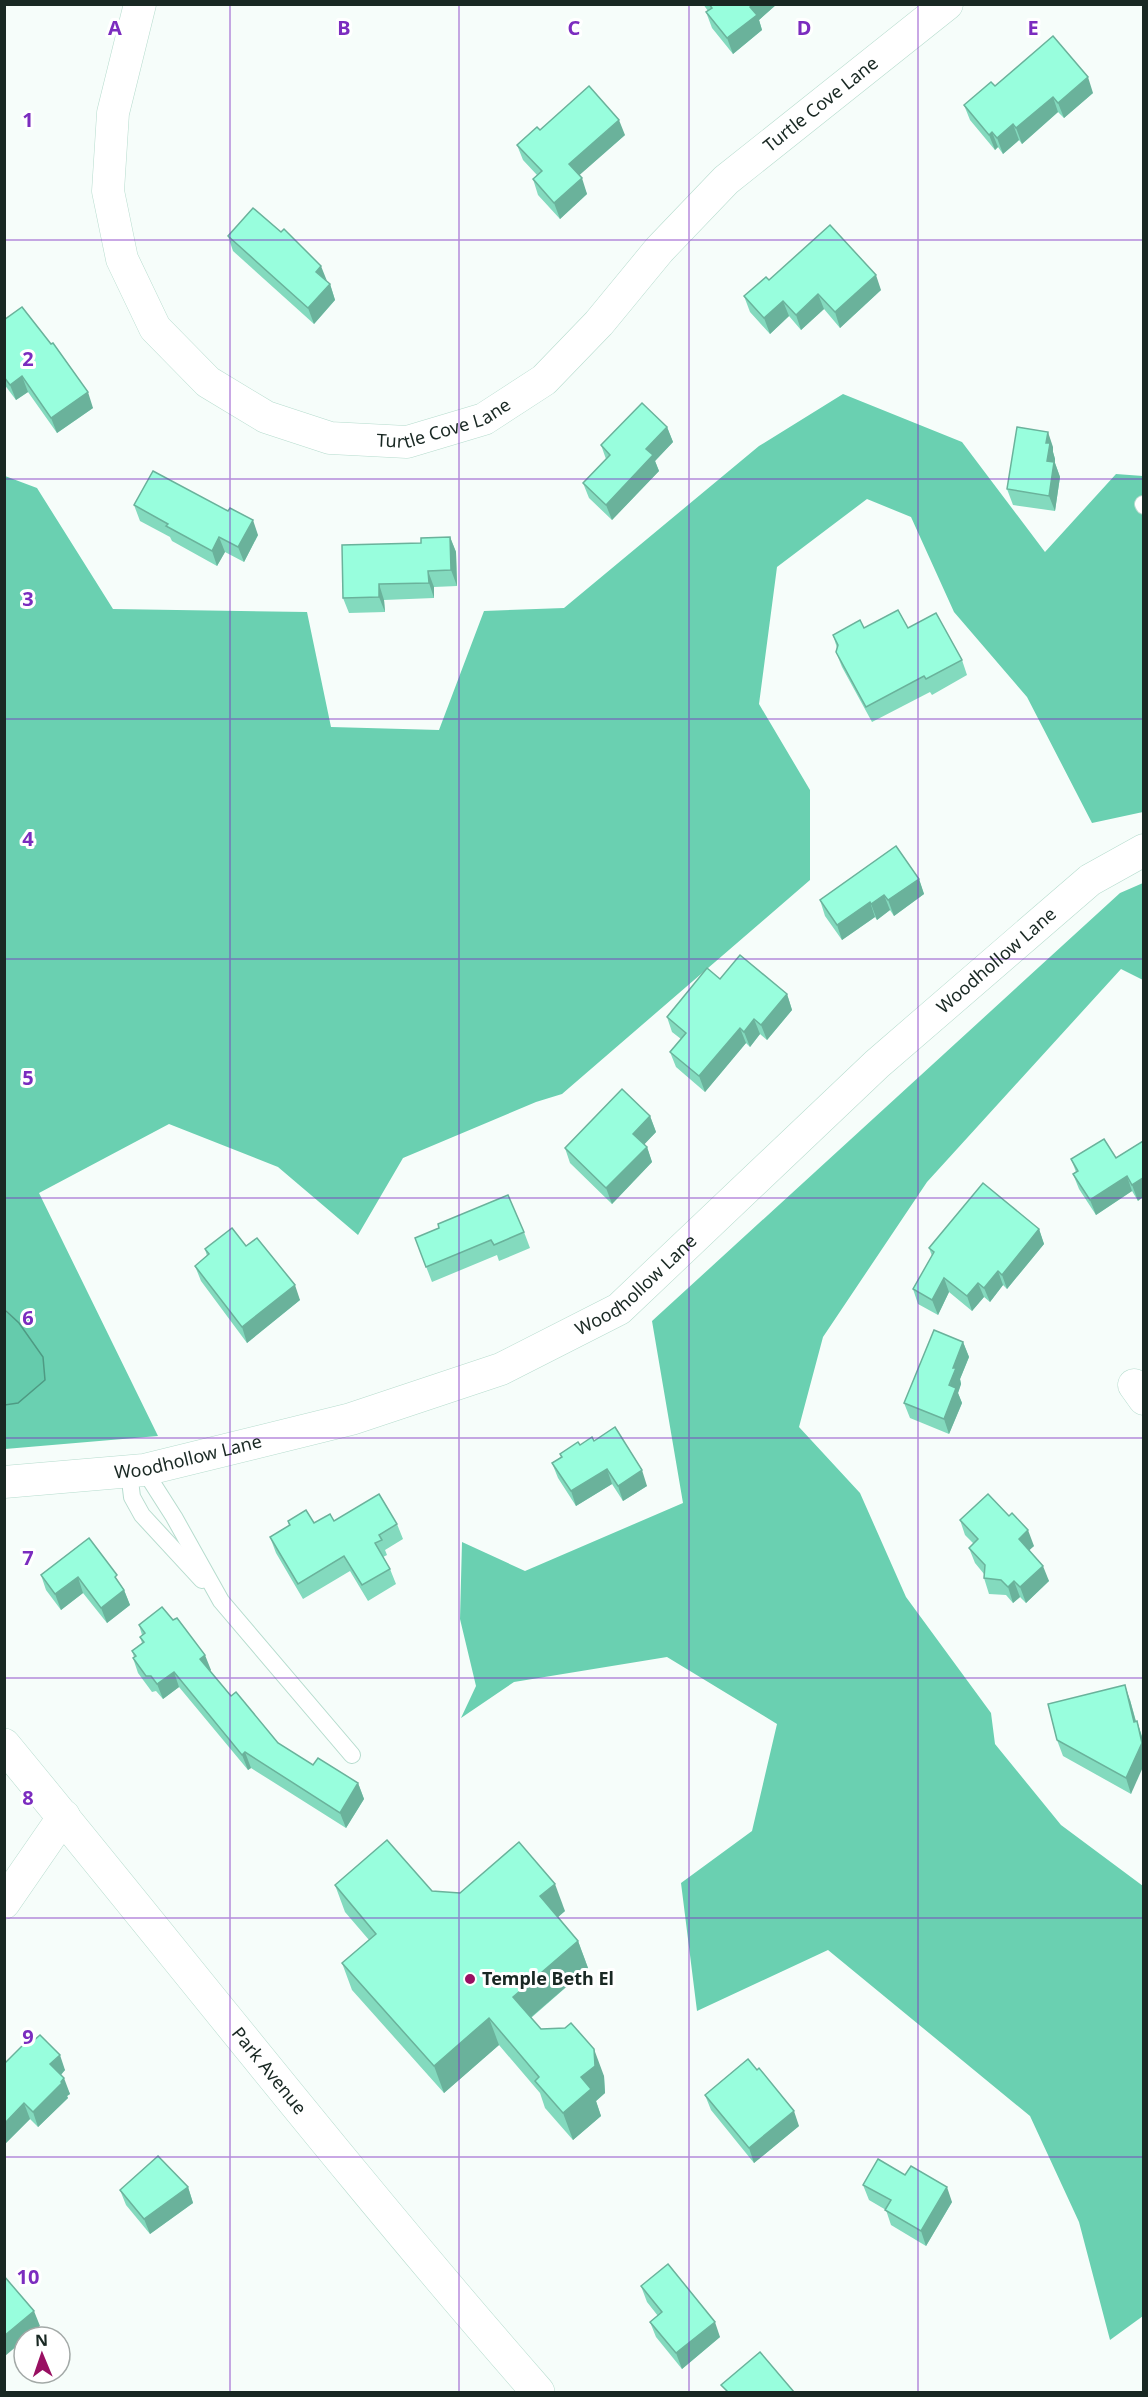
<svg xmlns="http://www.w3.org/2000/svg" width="1148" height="2397" font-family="'Noto Sans',sans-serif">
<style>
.forest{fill:#6ad0b1}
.water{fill:#65cbac;stroke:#4e9a83;stroke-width:1.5}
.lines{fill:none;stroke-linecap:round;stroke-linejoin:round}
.service-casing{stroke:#b6dcce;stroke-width:18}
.minor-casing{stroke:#b6dcce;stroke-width:33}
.secondary-casing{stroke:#b6dcce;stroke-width:34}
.service{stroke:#fff;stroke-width:16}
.minor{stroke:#fff;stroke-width:32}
.secondary{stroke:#fff;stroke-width:33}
.wall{fill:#83dabe}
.shaded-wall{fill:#6ab29b}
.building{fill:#98fedd;stroke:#6ab29b;stroke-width:1.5}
.grid{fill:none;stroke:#7b2cbf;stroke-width:1.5;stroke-opacity:0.55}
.poi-dot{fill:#991062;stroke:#fff;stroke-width:2}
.labels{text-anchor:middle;stroke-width:6;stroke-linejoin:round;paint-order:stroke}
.street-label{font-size:18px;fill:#192823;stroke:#fff}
.poi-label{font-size:18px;font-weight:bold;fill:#192823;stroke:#fff;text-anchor:start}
.grid-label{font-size:20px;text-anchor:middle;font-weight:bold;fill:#7b2cbf;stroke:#fff;stroke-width:6;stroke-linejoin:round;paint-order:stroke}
</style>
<rect width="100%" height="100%" fill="#f6fdfa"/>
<!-- forest -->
<g class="forest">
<path d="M843 394 962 442 1045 552 1116 474 1143 476V812L1092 823 1027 697 954 612 911 517 867 499 777 567 759 704 810 790V880L562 1094 536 1102 403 1158 358 1235 278 1167 169 1124 39 1193 158 1436 5 1449V1405L18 1403 19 1323 5 1309V476L37 488 113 609 307 612 331 727 439 730 484 611 564 608 759 446Z"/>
<path d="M1143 883V980L1121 969 927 1182 823 1337 799 1427 860 1493 906 1597 991 1713 995 1744 1061 1825 1143 1886V2316L1110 2340 1079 2222 1030 2116 828 1950 697 2011 681 1883 752 1831 777 1724 667 1657 514 1682 461 1718 476 1686 460 1619 462 1542 525 1571 683 1503 652 1321 1120 893Z"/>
</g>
<!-- water -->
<path class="water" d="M4 1309 19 1323 43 1357 45 1380 18 1403 5 1405Z"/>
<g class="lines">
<!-- service casing -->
<g class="service-casing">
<g id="service">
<path d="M1143 504 1144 506"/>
<path d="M144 1470 174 1517 221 1601 352 1755"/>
<path d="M129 1472 132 1497 142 1515 202 1580"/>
</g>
</g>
<!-- minor casing -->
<g class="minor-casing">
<g id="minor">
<path id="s1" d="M140 4 113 113 108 191 122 259 155 328 208 382 266 417 330 438 407 442 484 419 544 380 599 323 659 250 726 180 947 4"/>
<path d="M1134 1385 1144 1399"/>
<path id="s2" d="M4 1482 144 1470 351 1419 501 1369 619 1309 877 1064 1090 880 1144 850"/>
<path d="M4 1903 64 1816"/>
</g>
</g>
<!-- secondary casing -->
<g class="secondary-casing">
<g id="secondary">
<path id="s3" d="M4 1745C182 1961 354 2182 538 2392"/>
</g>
</g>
<!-- service -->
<use href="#service" class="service"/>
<!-- minor -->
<use href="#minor" class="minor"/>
<!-- secondary -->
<use href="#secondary" class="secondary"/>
</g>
<!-- wall -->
<g class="wall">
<path d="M703 4H777L759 20 762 30 733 54 712 28 706 12 708 11Z"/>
<path d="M995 86 1093 93 1064 118 1058 112 1022 144 1019 140 1003 154 998 147 995 150 970 120 964 105Z"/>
<path d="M540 130 625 135 579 175 587 194 560 219 538 195 533 179 537 175 523 160 517 145Z"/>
<path d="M228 236 330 284 335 300 314 324 233 251Z"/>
<path d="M769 280 881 290 840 328 824 309 801 330 789 316 770 334 750 312 744 296Z"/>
<path d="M4 320 93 408 57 433 28 392 16 400 4 384Z"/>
<path d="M667 427 673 442 655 461 659 471 612 520 589 498 583 483 606 459 601 445Z"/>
<path d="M1053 447V452L1055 459V463L1060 477 1055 511 1013 505 1007 489Z"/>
<path d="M134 505 258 535 244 562 225 552 217 566 172 541 170 537 140 521Z"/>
<path d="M450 537 456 552 457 586 434 587V598L384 600 385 612 349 613 343 598 421 543Z"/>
<path d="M864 628H908L962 660 967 675 932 695 930 692 872 722 842 667 836 652 837 648 833 635Z"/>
<path d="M919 879 924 894 894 916 890 910 877 920 875 917 842 940 825 916 820 900Z"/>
<path d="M720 979 787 994 792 1010 767 1040 760 1034 750 1047 746 1043 705 1092 676 1067 670 1052 681 1039 672 1032 667 1017Z"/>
<path d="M650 1116 656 1132 644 1144 647 1147 652 1162 612 1204 570 1163 565 1148Z"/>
<path d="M1143 1141 1138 1201 1132 1191 1096 1215 1079 1189 1073 1174 1076 1172 1071 1159 1116 1158Z"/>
<path d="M1039 1229 1044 1244 1007 1289 1003 1285 990 1302 984 1297 972 1311 949 1292 938 1315 918 1304 913 1289 932 1256 929 1248Z"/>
<path d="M524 1232 530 1248 499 1261 497 1255 432 1282 415 1238Z"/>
<path d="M246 1246 300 1300 247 1343 201 1281 195 1266 207 1256 205 1249Z"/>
<path d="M963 1342 969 1357 960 1379 961 1384 958 1393 962 1403 949 1434 910 1418 904 1403Z"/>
<path d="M594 1441 647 1486 623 1501 612 1484 576 1506 558 1478 552 1463 561 1457 560 1454 580 1445Z"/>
<path d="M960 1520 1034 1546 1029 1550 1049 1581 1026 1603 1020 1597 1013 1603 1006 1595 989 1594 984 1578V1574L975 1563 969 1548 974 1544 965 1535Z"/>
<path d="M288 1521 314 1523 334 1521 397 1524 403 1539 385 1550 387 1555 383 1557 390 1569 396 1584 368 1601 350 1571 303 1599 276 1553 270 1537 289 1526Z"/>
<path d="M89 1538 124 1590 130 1605 107 1623 83 1593 61 1610 46 1590 41 1575Z"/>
<path d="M139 1625 211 1670 210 1671 231 1696 278 1743 313 1765 358 1783 364 1799 346 1828 251 1768 248 1770 179 1687 163 1699 156 1691 152 1692 138 1673 133 1658 134 1657 132 1651 142 1643 140 1637 142 1635Z"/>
<path d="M1130 1700 1136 1721H1137L1142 1736 1131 1794 1063 1756 1057 1740Z"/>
<path d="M335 1885 432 1891 565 1911 558 1917 578 1941 588 1968 531 2018 541 2029 604 2076 605 2093 596 2101 601 2116 573 2140 545 2108 540 2093 499 2045 444 2093 352 1990 342 1963 369 1940 345 1912Z"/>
<path d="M30 2044 65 2070 61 2075 70 2094 67 2096 68 2098 38 2127 30 2119 4 2145V2064Z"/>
<path d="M705 2095 799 2126 754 2163 711 2110Z"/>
<path d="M863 2185 952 2202 926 2246 891 2225 886 2210 869 2200Z"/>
<path d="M188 2187 193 2203 150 2234 126 2205 120 2190Z"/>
<path d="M641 2286 720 2337 682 2369 656 2337 650 2322 658 2316 647 2302Z"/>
</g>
<!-- shaded-wall -->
<g class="shaded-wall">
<path d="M753 4H777L759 20 762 30 733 54 727 38 750 7Z"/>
<path d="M1088 77 1093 93 1064 118 1058 103Z"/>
<path d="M1053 97 1058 112 1022 144 1016 128Z"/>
<path d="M619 120 625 135 575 179 569 164Z"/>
<path d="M1013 124 1019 140 1003 154 997 138Z"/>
<path d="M992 132 998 147 995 150 989 135Z"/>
<path d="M582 178 587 194 560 219 554 203Z"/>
<path d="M321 266 327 281 316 272Z"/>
<path d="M876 275 881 290 840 328 835 312Z"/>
<path d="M330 284 335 300 314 324 308 308Z"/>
<path d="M818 294 824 309 801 330 796 315Z"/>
<path d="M783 301 789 316 770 334 764 318Z"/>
<path d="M22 376 28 392 16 400 10 385Z"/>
<path d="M88 392 93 408 57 433 51 418Z"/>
<path d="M667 427 673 442 655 461 659 471 612 520 606 505 646 449Z"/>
<path d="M1048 432 1053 447V452L1055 459V463L1060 477 1055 511 1049 496 1046 443Z"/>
<path d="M253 520 258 535 244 562 238 547Z"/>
<path d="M219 537 225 552 217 566 212 551Z"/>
<path d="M450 537 456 552 457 586 451 570Z"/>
<path d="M428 571 434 587V598L429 583Z"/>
<path d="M379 584 384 600 385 612 379 597Z"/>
<path d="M919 879 924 894 894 916 888 900Z"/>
<path d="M884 895 890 910 877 920 871 904Z"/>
<path d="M870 902 875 917 842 940 837 925Z"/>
<path d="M787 994 792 1010 767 1040 761 1025Z"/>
<path d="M754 1019 760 1034 750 1047 744 1032Z"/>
<path d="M740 1028 746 1043 705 1092 699 1076Z"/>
<path d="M650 1116 656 1132 639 1150 633 1134Z"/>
<path d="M647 1147 652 1162 612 1204 606 1188Z"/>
<path d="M1127 1176 1132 1191 1096 1215 1090 1200Z"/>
<path d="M1143 1178V1197L1138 1201 1132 1185Z"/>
<path d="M1039 1229 1044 1244 1007 1289 1002 1275Z"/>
<path d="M998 1271 1003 1285 990 1302 984 1288Z"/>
<path d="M944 1278 949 1292 938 1315 932 1300Z"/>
<path d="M978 1283 984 1297 972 1311 967 1296Z"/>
<path d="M295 1285 300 1300 247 1343 242 1327Z"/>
<path d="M963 1342 969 1357 960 1379 961 1384 958 1393 962 1403 949 1434 944 1419 953 1368Z"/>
<path d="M607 1469 612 1484 576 1506 571 1491Z"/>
<path d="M642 1470 647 1486 623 1501 618 1486Z"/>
<path d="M1028 1530 1034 1546 1024 1555 1019 1539Z"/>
<path d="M1043 1566 1049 1581 1026 1603 1020 1587Z"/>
<path d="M78 1577 83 1593 61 1610 55 1594Z"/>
<path d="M1014 1581 1020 1597 1013 1603 1008 1587Z"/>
<path d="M124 1590 130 1605 107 1623 101 1608Z"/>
<path d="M205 1655 211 1670 206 1674 200 1659Z"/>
<path d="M174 1672 179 1687 163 1699 157 1684Z"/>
<path d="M1125 1685 1130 1700 1140 1737 1134 1722Z"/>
<path d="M1137 1721 1143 1741V1767L1131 1794 1126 1778Z"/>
<path d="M245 1752 251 1768 248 1770 242 1755Z"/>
<path d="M358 1783 364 1799 346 1828 340 1813Z"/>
<path d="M555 1884 565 1911 550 1924 540 1896Z"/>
<path d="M578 1941 588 1968 523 2024 513 1997Z"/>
<path d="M489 2018 499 2045 444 2093 434 2066Z"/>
<path d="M594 2049 604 2076 605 2093 596 2101 601 2116 573 2140 563 2113 581 2077Z"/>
<path d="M60 2055 65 2070 56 2080 50 2064Z"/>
<path d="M64 2078 70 2094 67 2096 68 2098 38 2127 33 2112Z"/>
<path d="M24 2103 30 2119 4 2145V2124Z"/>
<path d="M794 2111 799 2126 754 2163 749 2148Z"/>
<path d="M188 2187 193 2203 150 2234 144 2219Z"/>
<path d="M947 2187 952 2202 926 2246 921 2231Z"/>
<path d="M34 2311 40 2326 27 2337H24V2340L5 2356 4 2336Z"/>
<path d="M715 2322 720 2337 682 2369 676 2353Z"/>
</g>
<!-- building -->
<g class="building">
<path d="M709 4H753L750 7 757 15 727 38 706 12 712 8Z"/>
<path d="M1053 36 1088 77 1058 103 1053 97 1016 128 1013 124 997 138 992 132 989 135 964 105 991 82 995 86Z"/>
<path d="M589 86 619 120 569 164 582 178 554 203 533 179 542 171 517 145 537 127 540 130Z"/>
<path d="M253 208 281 232 284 229 321 266 316 272 330 284 308 308 228 236Z"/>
<path d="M830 225 876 275 835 312 818 294 796 315 783 301 764 318 744 296 766 277 769 280Z"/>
<path d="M22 307 51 344 53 343 88 392 51 418 22 376 10 385 4 377V320Z"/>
<path d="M642 403 667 427 646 449 653 455 606 505 583 483 610 455 601 445Z"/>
<path d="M1017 427 1048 432 1046 443H1050L1047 461 1054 462 1049 496 1007 489Z"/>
<path d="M153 471 228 511 230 508 253 520 238 547 219 537 212 551 166 526 168 524 134 505Z"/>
<path d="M450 537 451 570 428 571 429 583 379 584V597L343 598 342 545 421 543V538Z"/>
<path d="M898 610 908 628 936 613 962 660 926 679 924 676 866 707 836 652 838 645 833 635 860 620 864 628Z"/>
<path d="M896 846 919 879 888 900 884 895 871 904 870 902 837 925 820 900Z"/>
<path d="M740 955 787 994 761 1025 754 1019 744 1032 740 1028 699 1076 670 1052 686 1033 667 1017 707 968 720 979Z"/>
<path d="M622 1089 650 1116 633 1134 647 1147 606 1188 565 1148Z"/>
<path d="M1104 1139 1116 1158 1143 1141V1178L1132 1185 1127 1176 1090 1200 1073 1174 1078 1171 1071 1159Z"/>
<path d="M983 1183 1039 1229 1002 1275 998 1271 984 1288 978 1283 967 1296 944 1278 932 1300 913 1289 934 1252 929 1248Z"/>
<path d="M508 1195 524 1232 494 1245 491 1240 426 1267 415 1238 439 1228 438 1224Z"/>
<path d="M232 1228 246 1246 257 1238 295 1285 242 1327 195 1266 209 1254 205 1249Z"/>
<path d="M934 1330 963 1342 953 1368H956L949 1385 956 1388 944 1419 904 1403Z"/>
<path d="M615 1427 642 1470 618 1486 607 1469 571 1491 552 1463 562 1457 560 1454 578 1442 580 1445 592 1437 594 1441Z"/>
<path d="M379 1494 397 1524 379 1535 382 1540 375 1543 390 1569 362 1585 344 1556 298 1584 270 1537 290 1525 288 1521 306 1510 314 1523 330 1514 334 1521Z"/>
<path d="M988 1494 1009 1516 1012 1513 1028 1530 1019 1539 1043 1566 1020 1587 1014 1581 1008 1587 1001 1580 984 1578 985 1565 969 1548 978 1539 960 1520Z"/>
<path d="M89 1538 117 1575 115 1577 124 1590 101 1608 78 1577 55 1594 41 1575Z"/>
<path d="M162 1607 173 1620 177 1618 205 1655 200 1659 231 1696 236 1692 278 1743 313 1765 318 1758 358 1783 340 1813 245 1752 242 1755 174 1672 157 1684 151 1676H146L133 1658 136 1656 132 1651 144 1642 140 1637 145 1633 139 1625Z"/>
<path d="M1125 1685 1134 1722 1137 1721 1142 1743 1126 1778 1057 1740 1048 1704Z"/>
<path d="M387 1840 432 1891 460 1893 519 1842 555 1884 540 1896 578 1941 513 1997 541 2029 565 2028 571 2023 594 2049 595 2066 581 2077 591 2089 563 2113 535 2081 539 2077 489 2018 434 2066 342 1963 376 1934 335 1885Z"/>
<path d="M40 2035 60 2055 50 2064 64 2078 61 2082 62 2083 33 2112 24 2103 4 2124V2064L27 2041 30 2044Z"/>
<path d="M748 2059 757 2070 759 2068 794 2111 749 2148 705 2095Z"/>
<path d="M158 2156 188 2187 144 2219 120 2190Z"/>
<path d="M878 2159 905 2175 911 2166 947 2187 921 2231 885 2210 891 2200 863 2185Z"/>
<path d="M668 2264 715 2322 676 2353 650 2322 662 2312 641 2286Z"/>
<path d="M4 2276 34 2311 4 2336Z"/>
<path d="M760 2352 794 2392H728L721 2385Z"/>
</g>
<!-- grid -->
<path class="grid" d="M230 4V2392M459 4V2392M689 4V2392M918 4V2392M4 240H1144M4 479H1144M4 719H1144M4 959H1144M4 1198H1144M4 1438H1144M4 1678H1144M4 1918H1144M4 2157H1144"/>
<!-- markers -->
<circle class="poi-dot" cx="470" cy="1979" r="6"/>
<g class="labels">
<!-- street labels -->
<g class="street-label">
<text dy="6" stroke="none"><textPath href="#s1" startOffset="1168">Turtle Cove Lane</textPath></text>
<text dy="6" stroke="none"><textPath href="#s1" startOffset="664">Turtle Cove Lane</textPath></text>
<text dy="6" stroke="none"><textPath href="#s2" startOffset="1158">Woodhollow Lane</textPath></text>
<text dy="6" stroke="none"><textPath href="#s2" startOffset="672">Woodhollow Lane</textPath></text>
<text dy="6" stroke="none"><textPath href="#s2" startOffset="186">Woodhollow Lane</textPath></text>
<text dy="6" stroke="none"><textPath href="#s3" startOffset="420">Park Avenue</textPath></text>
</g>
<!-- poi labels -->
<g class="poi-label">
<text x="482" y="1985">Temple Beth El</text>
</g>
</g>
<g class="grid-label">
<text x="115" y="35">A</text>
<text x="344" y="35">B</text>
<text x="574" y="35">C</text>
<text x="804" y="35">D</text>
<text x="1033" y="35">E</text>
<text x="28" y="127">1</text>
<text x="28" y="366">2</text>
<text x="28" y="606">3</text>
<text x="28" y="846">4</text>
<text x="28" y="1085">5</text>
<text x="28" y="1325">6</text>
<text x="28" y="1565">7</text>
<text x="28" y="1805">8</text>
<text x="28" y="2044">9</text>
<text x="28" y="2284">10</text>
</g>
<!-- border -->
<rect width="1148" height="2397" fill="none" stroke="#192823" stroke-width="12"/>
<!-- north arrow -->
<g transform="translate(42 2355) rotate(358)"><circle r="28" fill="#ffffff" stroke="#a3a9a7" stroke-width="1.5"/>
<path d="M0-4.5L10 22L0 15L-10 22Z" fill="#991062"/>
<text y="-9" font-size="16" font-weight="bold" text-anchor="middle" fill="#192823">N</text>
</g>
</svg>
